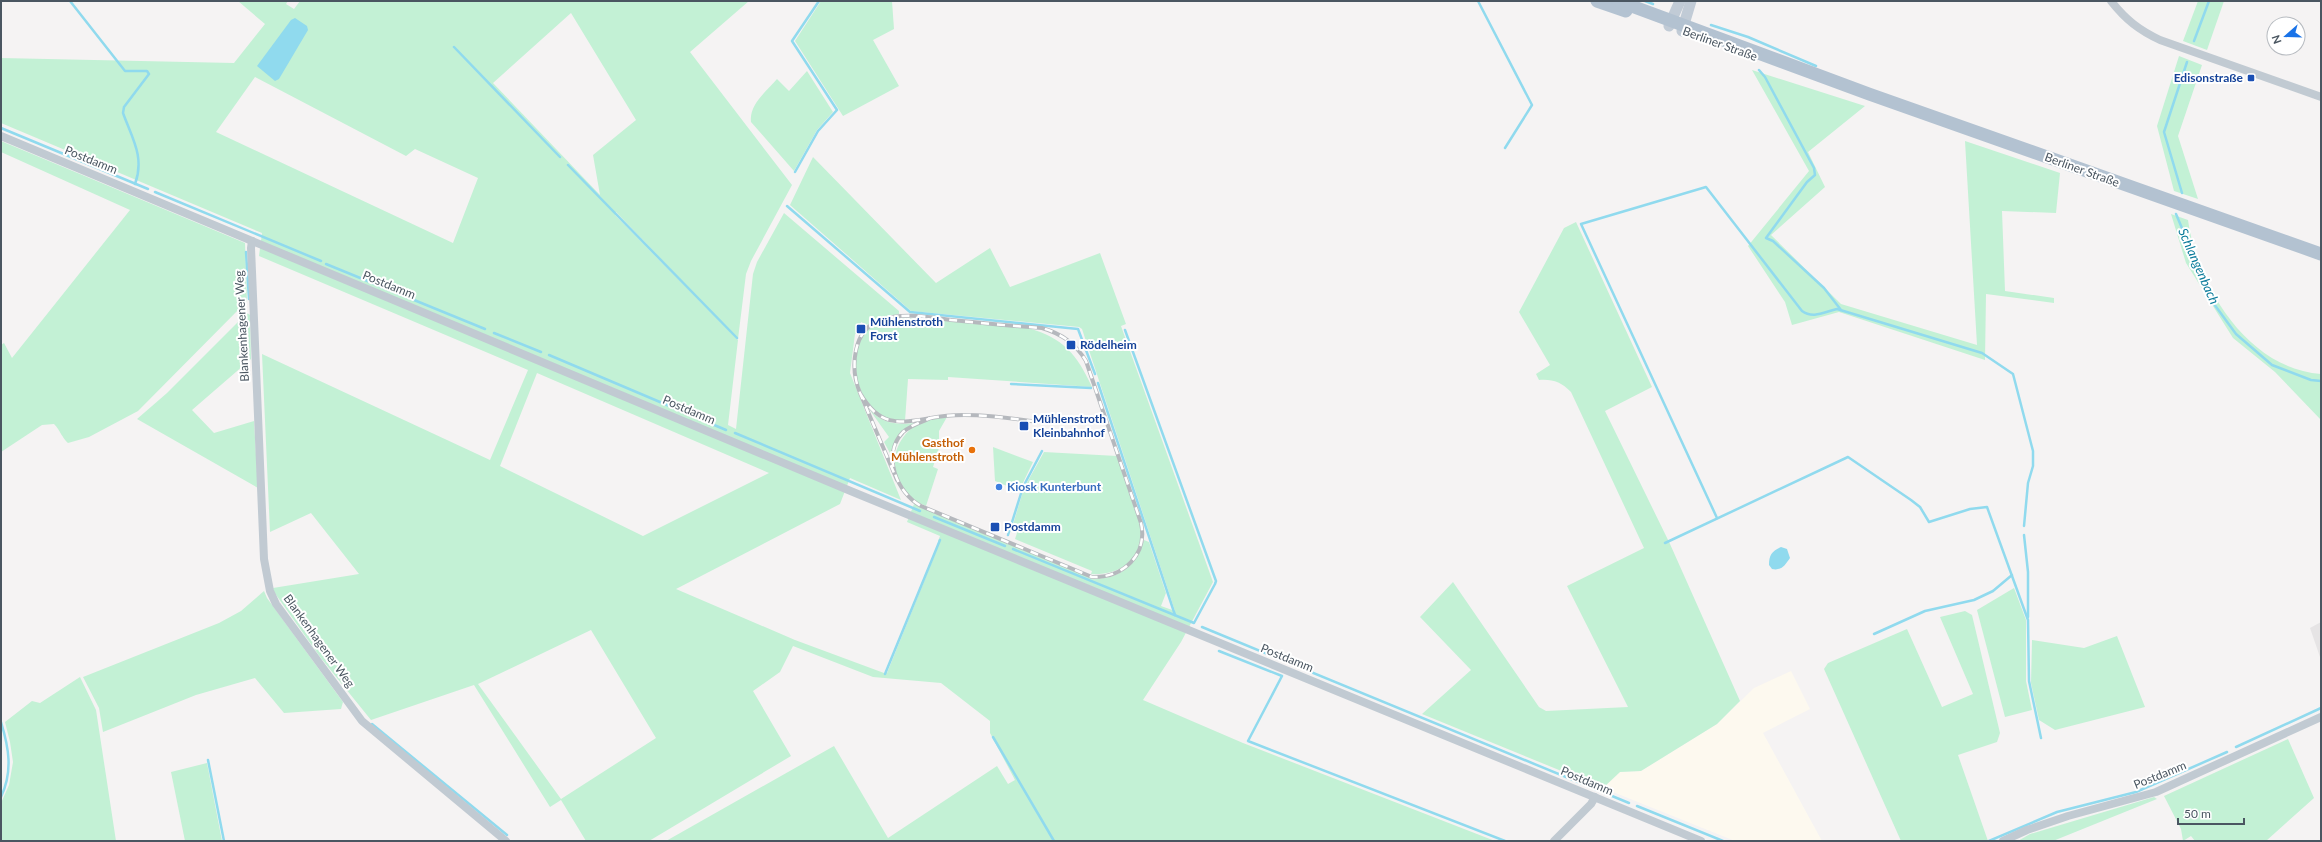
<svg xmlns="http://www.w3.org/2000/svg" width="2322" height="842" font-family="Lato,sans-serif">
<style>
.commercial{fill:#fdf9ef}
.education{fill:#e6e4e5}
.green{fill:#c3f1d5;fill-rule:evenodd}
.water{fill:#90daee}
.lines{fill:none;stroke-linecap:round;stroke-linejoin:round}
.stream{stroke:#90daee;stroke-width:2.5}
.street{stroke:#c1cad2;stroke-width:8}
.secondary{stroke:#c1cbd6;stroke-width:11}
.primary{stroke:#b3c2d1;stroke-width:13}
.rail-casing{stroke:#b5b8bd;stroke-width:4}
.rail{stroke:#fff;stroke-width:2.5;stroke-dasharray:8;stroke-linecap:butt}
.transit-dot{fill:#1a4fb4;stroke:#fff;stroke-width:1.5}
.food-dot{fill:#e8710a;stroke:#fff;stroke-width:1.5}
.shop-dot{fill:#3f7fe0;stroke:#fff;stroke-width:1.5}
.labels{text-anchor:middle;stroke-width:4;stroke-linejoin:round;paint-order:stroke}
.street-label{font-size:12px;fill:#4a5661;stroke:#fff}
.transit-label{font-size:12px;font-weight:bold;fill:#164399;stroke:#fff;text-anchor:start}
.food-label{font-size:12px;font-weight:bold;fill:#c56008;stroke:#fff;text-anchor:end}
.shop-label{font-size:12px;font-weight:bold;fill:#366cbe;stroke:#fff;text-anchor:start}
.water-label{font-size:13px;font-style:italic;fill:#0c7c9b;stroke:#fff}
</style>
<rect width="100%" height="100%" fill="#f5f3f3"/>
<!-- commercial -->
<path class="commercial" d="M1791 671 1810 709 1763 733 1822 841H1735L1603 788 1620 772 1641 771 1717 724 1754 688Z"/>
<!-- education -->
<path class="education" d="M2321 622V660L2310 628Z"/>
<!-- green -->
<g class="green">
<path d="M238 1H288L286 4 294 9 300 1H749L690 52 792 185 751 261 746 274 738 339 616 212 615 215 738 340 728 425 736 429 753 274 757 262 784 213 899 311V314L880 318 867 325 861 322 858 334H855L850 373 901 500 850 478 840 504 676 589 795 640 884 673H887L940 542 938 541 940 536 907 522 914 504 1091 578C1118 581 1136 566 1144 540L1149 542 1166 593 1161 606 1175 611 1082 329 1079 327 911 311 790 205 813 157 936 283 990 248 1010 287 1100 253 1126 324 1121 326 1213 582 1181 642 1143 700 1243 743 1495 841H666L834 746 888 838 997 766 1008 784 1015 780 990 733V721L941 683 873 677 793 646 780 672 753 691 791 756 649 841H586L561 800 550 807 474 685 371 720 320 657 274 592 273 588 359 574 311 513 270 532 262 354 490 460 528 370 259 256 262 233 1 123V58L234 63 265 24ZM571 13 636 120 593 155 600 195 493 83ZM255 77 406 156 415 149 478 178 453 243 216 132ZM537 373 769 473 643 536 500 466ZM591 630 656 738 561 799 478 684Z"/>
<path d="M821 1H892L894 29 873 40 899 86 843 116 795 41Z"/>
<path d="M2198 1H2224L2207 50 2183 41Z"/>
<path d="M2179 56 2202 65 2178 136 2198 199 2174 191 2157 126Z"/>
<path d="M1752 70 1865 106 1808 152 1825 187 1771 235 1841 304 1977 345 1965 141 2060 173 2056 213 2002 211 2005 291 2054 298V303L1986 294 1985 360 1839 312 1792 325 1785 302 1748 246 1809 171Z"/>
<path d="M807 71 833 112 817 130 794 171 751 122C749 104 766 92 777 79L789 91Z"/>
<path d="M1 141 245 243 247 301 138 411 89 437 68 443C62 438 60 430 54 424L42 425 1 452V345L4 343 12 358 130 210 1 152Z"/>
<path d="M2171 214 2188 220C2197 286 2248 369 2321 374V420L2275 372 2233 338 2186 263Z"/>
<path d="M1576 222 1652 387 1605 411 1670 544 1740 701 1717 724 1641 771 1620 772 1603 788 1422 714 1471 670 1420 617 1453 582 1539 707 1546 711 1628 707 1567 586 1644 548 1571 392C1561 382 1553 379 1539 380L1536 374 1550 365 1519 312 1564 228Z"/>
<path d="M247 313 250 315 251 359 192 410 214 433 254 421 258 488 137 419 167 393Z"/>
<path d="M899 317 1028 328C1063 338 1077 354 1092 387L948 377V380L908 379 905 421C860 424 837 353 873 325 880 320 891 318 899 317Z"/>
<path d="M869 409C882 423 895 425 914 423L899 434 891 455 884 442 889 437Z"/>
<path d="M947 417 939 431V448L933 467 938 469 926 506C875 486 889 417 947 417Z"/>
<path d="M993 447 1033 462 1019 491 995 481Z"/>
<path d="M1044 452 1117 456C1124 477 1141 515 1141 536 1141 563 1114 576 1091 574L1092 571 1015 539 1017 533 1011 531 1024 488Z"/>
<path d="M2014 588 2026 620V681L2032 710 2005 717 1977 610Z"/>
<path d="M264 591 267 598 343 702 341 709 284 713 255 678 196 695 103 732 99 708 83 677 219 623 241 611Z"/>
<path d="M1965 611 1972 615 2000 733 1997 742 1958 755 1988 841H1901L1824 669 1828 663 1907 629 1942 707 1973 694 1940 617Z"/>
<path d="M2117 636 2145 707 2055 730 2039 720 2031 683 2032 640 2084 648Z"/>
<path d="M80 677 96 710 116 841H1V803L9 785 13 762 10 742 5 722 32 701 40 703Z"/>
<path d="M2288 739 2314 798 2266 841H2195L2191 836 2183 841 2181 829 2164 796Z"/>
<path d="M207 763 222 841H185L171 772Z"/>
<path d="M2154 797 2157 799 2053 841H2018L2030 834Z"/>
</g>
<!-- water -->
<g class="water">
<path d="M295 18 307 26 308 30 279 79 275 81 257 66 291 20Z"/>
<path d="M1781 547 1787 549 1790 558C1785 565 1782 571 1772 569L1769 565C1769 555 1772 551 1781 547Z"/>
</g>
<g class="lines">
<!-- stream -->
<g class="stream">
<path d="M70 1 125 71H147L149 74 124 107 123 113C132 138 145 157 135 184"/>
<path d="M1478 1 1532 105 1505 148"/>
<path d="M1645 1 1653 4"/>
<path d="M1711 25 1748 37 1816 66"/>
<path d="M2194 41 2209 1"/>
<path d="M454 47 560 157"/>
<path d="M1759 70 1765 77 1814 168 1815 175 1807 182 1766 238 1773 241 1824 288 1841 310"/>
<path d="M1 128 148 189"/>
<path d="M568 165 737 338"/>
<path d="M795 172 818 131 837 110 792 41 819 1"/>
<path d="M155 192 321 261"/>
<path d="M2182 193 2164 132 2187 62"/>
<path d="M787 206 910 312 1078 329 1095 374"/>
<path d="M2176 214 2214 304 2236 334 2272 365 2311 380 2321 381"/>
<path d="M246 252 249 299"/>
<path d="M326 264 485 329"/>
<path d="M494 333 541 352"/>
<path d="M549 355 726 430"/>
<path d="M1098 383 1175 615"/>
<path d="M1011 384 1091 388"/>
<path d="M735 433 920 511"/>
<path d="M934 517 1005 546"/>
<path d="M1717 518 1581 224 1706 187 1802 311C1813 319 1824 312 1837 309L1982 353 2013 374 2033 451V466L2028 483 2024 526"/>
<path d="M1008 535 1023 487 1042 451"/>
<path d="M2024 535 2028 572V617"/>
<path d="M1665 543 1848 457 1911 500 1920 507 1929 522 1970 509 1987 507 2028 620 2029 681 2041 738"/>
<path d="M1013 549 1194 623 1215 584 1216 581 1125 330"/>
<path d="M1202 627 1629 803"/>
<path d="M1874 634 1925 611 1974 600 1993 591 2012 575"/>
<path d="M1219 651 1282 676 1248 741 1505 841"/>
<path d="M885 674 940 540"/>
<path d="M1 722C9 748 13 771 1 797"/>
<path d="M372 724 507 835"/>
<path d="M993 737 1054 841"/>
<path d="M2236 747 2321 708"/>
<path d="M208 760 224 841"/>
<path d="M1637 806 1723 841"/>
<path d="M1989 841 2057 812 2136 792 2227 752"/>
</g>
<!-- street -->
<g class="street">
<path d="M2111 1C2126 20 2139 30 2160 40L2321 97"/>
<path d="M1 136 853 492 1701 841"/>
<path d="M252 241 251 248 264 559 270 591 276 604 362 721 506 841"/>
<path d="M1554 841 1591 804 1595 797"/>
<path d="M2003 841 2027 830 2068 816 2156 792 2321 717"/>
</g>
<!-- secondary -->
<g class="secondary">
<path d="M1669 26 1680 1"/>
<path d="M1682 31 1691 1"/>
</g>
<!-- primary -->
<g class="primary">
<path d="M1597 1 1626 11"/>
<path d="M1618 1 1869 94 2321 254"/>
</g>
<!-- rail casing -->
<g class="rail-casing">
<g id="rail">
<path d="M860 393C879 426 897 424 931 418 921 422 911 425 903 432 881 455 897 493 921 506L1092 577C1123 578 1148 555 1141 523L1086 361C1075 343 1062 334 1042 328 1012 326 981 323 951 320 928 317 904 312 881 320 852 329 850 369 860 393L897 480"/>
<path d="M931 418C966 411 1005 418 1040 422"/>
</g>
</g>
<!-- rail -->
<use href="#rail" class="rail"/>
</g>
<!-- markers -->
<g class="transit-dot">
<rect x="2247" y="74" width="8" height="8" rx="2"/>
<rect x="856" y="324" width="10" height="10" rx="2"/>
<rect x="1066" y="340" width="10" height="10" rx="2"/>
<rect x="1019" y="421" width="10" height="10" rx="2"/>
<rect x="990" y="522" width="10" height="10" rx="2"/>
</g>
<circle class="food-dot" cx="972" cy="450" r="4"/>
<circle class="shop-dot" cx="999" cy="487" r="4"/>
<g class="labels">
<!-- street labels -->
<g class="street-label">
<text transform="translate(1720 44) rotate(20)" y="4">Berliner Straße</text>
<text transform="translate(91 160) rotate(22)" y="4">Postdamm</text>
<text transform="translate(2082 170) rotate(20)" y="4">Berliner Straße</text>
<text transform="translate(389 285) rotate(22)" y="4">Postdamm</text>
<text transform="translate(242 326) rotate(-93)" y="4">Blankenhagener Weg</text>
<text transform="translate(689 410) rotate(23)" y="4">Postdamm</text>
<text transform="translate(319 641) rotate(54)" y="4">Blankenhagener Weg</text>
<text transform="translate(1287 658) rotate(22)" y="4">Postdamm</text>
<text transform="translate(2160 775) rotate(-22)" y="4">Postdamm</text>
<text transform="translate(1587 781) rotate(23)" y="4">Postdamm</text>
</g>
<!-- transit labels -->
<g class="transit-label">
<text x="2243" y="82" text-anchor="end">Edisonstraße</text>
<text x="870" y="326">Mühlenstroth<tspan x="870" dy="14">Forst</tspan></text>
<text x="1080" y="349">Rödelheim</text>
<text x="1033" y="423">Mühlenstroth<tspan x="1033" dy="14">Kleinbahnhof</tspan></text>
<text x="1004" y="531">Postdamm</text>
</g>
<!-- food labels -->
<g class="food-label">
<text x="964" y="447">Gasthof<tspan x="964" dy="14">Mühlenstroth</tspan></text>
</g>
<!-- shop labels -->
<g class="shop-label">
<text x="1007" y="491">Kiosk Kunterbunt</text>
</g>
<!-- water labels -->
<g class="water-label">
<text transform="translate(2199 266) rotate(66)" y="5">Schlangenbach</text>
</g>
</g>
<!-- border -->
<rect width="2322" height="842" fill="none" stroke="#4a5661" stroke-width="4"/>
<!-- north arrow -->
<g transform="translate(2286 36) rotate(250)"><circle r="19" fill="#ffffff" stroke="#b7bbc0"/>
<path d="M0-3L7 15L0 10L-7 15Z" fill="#1a73e8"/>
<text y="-6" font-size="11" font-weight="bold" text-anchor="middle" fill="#4a5661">N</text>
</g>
<!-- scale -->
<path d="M2178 818v6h66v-6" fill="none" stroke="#4a5661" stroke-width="2"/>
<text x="2184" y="818" font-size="12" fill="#4a5661" stroke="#ffffff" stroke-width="3" paint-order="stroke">50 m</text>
</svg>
